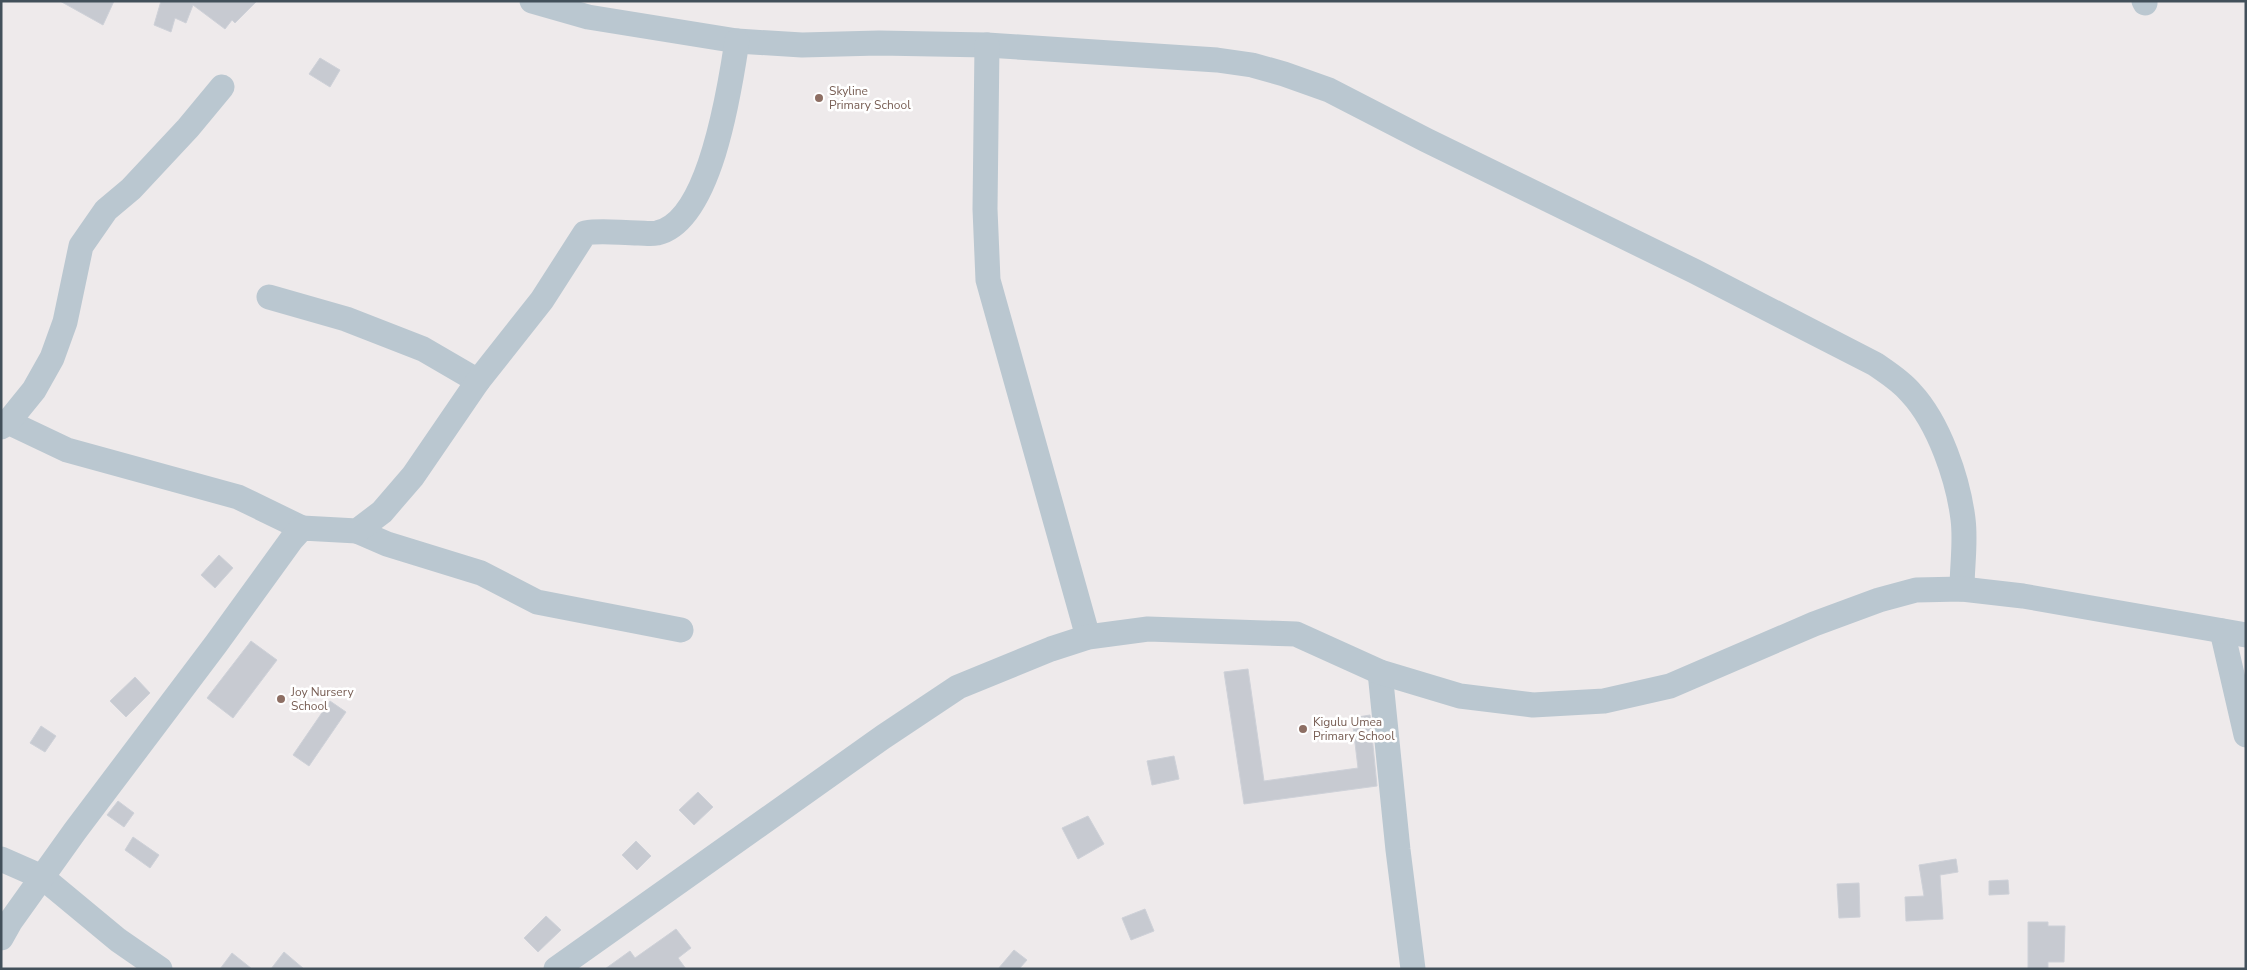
<svg xmlns="http://www.w3.org/2000/svg" width="2247" height="970" font-family="'Nunito Sans',sans-serif">
<style>
.building{fill:#c7cad1;stroke:#ced1d8}
.lines{fill:none;stroke-linecap:round;stroke-linejoin:round}
.minor{stroke:#bac7d0;stroke-width:25}
.education-dot{fill:#8d6e63;stroke:#fff;stroke-width:2}
.labels{text-anchor:middle;stroke-width:5;stroke-linejoin:round;paint-order:stroke}
.education-label{font-size:12px;fill:#785e54;stroke:#fff;text-anchor:start}
</style>
<rect width="100%" height="100%" fill="#eeeaeb"/>
<!-- building -->
<g class="building">
<path d="M60 1H114L103 25Z"/>
<path d="M161 1H257L235 23 232 20 225 29 193 5 186 23 175 18 171 32 154 25Z"/>
<path d="M320 58 340 70 330 87 309 74Z"/>
<path d="M219 555 233 568 215 588 201 575Z"/>
<path d="M251 641 277 660 233 718 207 698Z"/>
<path d="M1248 669 1264 781 1358 768 1352 718 1370 715 1377 786 1244 804 1224 672Z"/>
<path d="M135 677 150 693 126 717 110 701Z"/>
<path d="M330 701 346 712 309 766 293 755Z"/>
<path d="M41 726 56 736 45 752 30 743Z"/>
<path d="M1174 756 1179 779 1152 785 1147 761Z"/>
<path d="M698 792 713 807 694 825 679 810Z"/>
<path d="M118 801 134 813 124 827 107 815Z"/>
<path d="M1088 816 1104 844 1078 859 1062 828Z"/>
<path d="M133 837 159 855 150 868 125 850Z"/>
<path d="M636 841 651 856 637 870 622 855Z"/>
<path d="M1956 859 1958 872 1940 875 1943 919 1906 921 1905 897 1924 896 1919 865Z"/>
<path d="M2008 880 2009 894 1989 895V881Z"/>
<path d="M1859 883 1860 917 1839 918 1837 884Z"/>
<path d="M1145 909 1154 931 1131 940 1122 918Z"/>
<path d="M546 916 561 930 538 952 524 938Z"/>
<path d="M2028 922H2048V926H2065L2064 962H2048V969H2028Z"/>
<path d="M676 929 691 948 678 958 686 969H605L630 951 635 958Z"/>
<path d="M1014 950 1027 960 1019 969H998Z"/>
<path d="M284 952 304 969H271Z"/>
<path d="M232 953 252 969H220Z"/>
</g>
<g class="lines">
<!-- minor -->
<g class="minor">
<path d="M532 1 588 17 737 41 802 45 879 43 987 45 1217 60 1252 65 1284 74 1329 90 1426 140 1694 271 1875 364C1888 373 1901 381 1911 393 1939 423 1958 479 1963 519 1966 542 1962 566 1962 589"/>
<path d="M2144 1 2145 3"/>
<path d="M987 45 985 209 988 280 1088 637"/>
<path d="M269 297 346 319 423 349 478 381"/>
<path d="M8 422 67 450 238 497 302 528"/>
<path d="M1 427 8 422 34 390 52 358 65 322 81 246 106 210 131 189 188 128 222 87"/>
<path d="M357 531 387 544 481 573 537 602 681 630"/>
<path d="M2222 631 2246 735"/>
<path d="M1380 672 1398 850 1413 969"/>
<path d="M1 859 42 877 118 940 160 969"/>
<path d="M1 938 10 922 75 831 216 644 292 539 302 528 357 531 382 512 413 476 478 381 542 300 585 233C602 230 620 233 638 233 644 233 651 234 657 233 711 221 730 87 737 41"/>
<path d="M556 969 883 737 958 687 1051 649 1088 637 1148 629 1296 634 1380 672 1460 696 1533 705 1604 701 1670 686 1814 624 1879 600 1916 590 1962 589 2023 596 2246 635"/>
</g>
</g>
<!-- markers -->
<g class="education-dot">
<circle cx="819" cy="98" r="5"/>
<circle cx="281" cy="699" r="5"/>
<circle cx="1303" cy="729" r="5"/>
</g>
<g class="labels">
<!-- education labels -->
<g class="education-label">
<text x="829" y="95">Skyline<tspan x="829" dy="14">Primary School</tspan></text>
<text x="291" y="696">Joy Nursery<tspan x="291" dy="14">School</tspan></text>
<text x="1313" y="726">Kigulu Umea<tspan x="1313" dy="14">Primary School</tspan></text>
</g>
</g>
<!-- border -->
<rect width="2247" height="970" fill="none" stroke="#42505a" stroke-width="5"/>
</svg>
